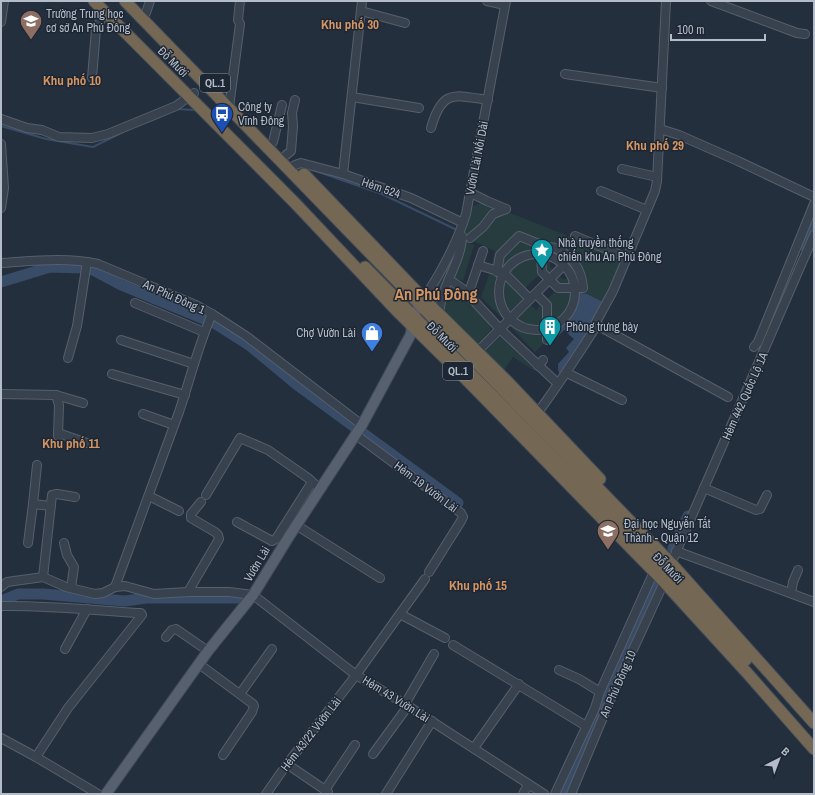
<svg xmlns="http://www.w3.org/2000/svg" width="815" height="795" font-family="'Archivo Narrow',sans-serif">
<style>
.green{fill:#263c3f}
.water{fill:#394c67}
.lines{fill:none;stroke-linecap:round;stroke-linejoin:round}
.stream{stroke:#394c67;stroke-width:2}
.river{stroke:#394c67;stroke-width:11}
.minor-casing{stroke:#565f6c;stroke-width:10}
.major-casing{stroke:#414a57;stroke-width:12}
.highway-casing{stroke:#434c59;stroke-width:13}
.minor{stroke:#38414e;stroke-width:8}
.major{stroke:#56606e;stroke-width:10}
.highway{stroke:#746855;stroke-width:11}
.labels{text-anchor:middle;stroke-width:3;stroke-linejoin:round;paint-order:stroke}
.shield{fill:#1d2633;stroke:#878f9c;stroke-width:1}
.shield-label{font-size:11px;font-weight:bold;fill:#b4bcc9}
.poi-label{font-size:12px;fill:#b4bcc9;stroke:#1d2633;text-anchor:start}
.street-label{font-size:12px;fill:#b4bcc9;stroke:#1d2633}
.neighbourhood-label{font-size:13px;font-weight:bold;fill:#d59563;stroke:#1d2633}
.district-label{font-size:16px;font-weight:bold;fill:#d59563;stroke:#1d2633}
</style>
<rect width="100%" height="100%" fill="#242f3e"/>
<!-- green -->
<g class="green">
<path d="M481 203 498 207 470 236 464 235 469 208Z"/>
<path d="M508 212 625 259 605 303 587 294 580 293V285H576V279L582 280 576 265 550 248V253L545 254V251H541L538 255V276L524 289 491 268 495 251 473 241 493 215Z"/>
<path d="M465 242 474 245 463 281 453 278Z"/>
<path d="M457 248 439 300 429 296Z"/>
<path d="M550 257V267L554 270 550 274 545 269V258Z"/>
<path d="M490 272 503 276 524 298 503 319 481 297Z"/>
<path d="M559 275 563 279H571V285H561L556 279Z"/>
<path d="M452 286 454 287 491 325 490 331 476 345 442 310 450 287Z"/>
<path d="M575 292C574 309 565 321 550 328L546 300 554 293Z"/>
<path d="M542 304 544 306V343L535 352 510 326 531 305 536 310Z"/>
<path d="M501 336 534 369 533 370 513 357 503 372 484 353Z"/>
</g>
<!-- water -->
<path class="water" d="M575 292 587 294 605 303 560 377 558 369V364L569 352 566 348 574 339 564 330 556 338 550 337V328C565 321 574 309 575 292Z"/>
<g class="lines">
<!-- stream -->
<g class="stream">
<path d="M176 109 195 110"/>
<path d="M147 122 160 117"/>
<path d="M1 126 46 139 93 147 123 132"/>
<path d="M310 169 382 194 457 230"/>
</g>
<!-- river -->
<g class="river">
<path d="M805 246 814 226"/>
<path d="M1 282 50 267 83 268 93 270 121 285 216 324 249 345 296 384 458 503"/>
<path d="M673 548 688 516"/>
<path d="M1 601 18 594H43L125 601 146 598H242"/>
<path d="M562 794 658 579"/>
</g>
<!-- minor casing -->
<g class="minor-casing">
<g id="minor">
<path d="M487 1 505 5"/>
<path d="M711 1 797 33 805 34"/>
<path d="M361 11 405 23"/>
<path d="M146 13 150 1"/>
<path d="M1 22 4 1"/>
<path d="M565 74 662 88"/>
<path d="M92 78 96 29 105 12"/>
<path d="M352 97 419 108"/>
<path d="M229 107 240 24 238 20 240 1"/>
<path d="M1 119 27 128 42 130 59 137 92 138 108 134 176 106 194 93"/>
<path d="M431 128C442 89 454 95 488 100"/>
<path d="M660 129 679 135 738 161 814 197"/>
<path d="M273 142 282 105"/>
<path d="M1 144 4 188 1 208"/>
<path d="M286 155 291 151 293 126 292 113 295 100"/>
<path d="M295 165 301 163 343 174 411 198 463 223"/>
<path d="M622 169 657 177"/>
<path d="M343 174 362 1"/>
<path d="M601 191 647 210"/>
<path d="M471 193 487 201 506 209"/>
<path d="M575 236 628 258"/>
<path d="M470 238 483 227 493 214 506 209"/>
<circle cx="537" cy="292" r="38"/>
<path d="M1 263C34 261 66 257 98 264L196 305 212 314 246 336 362 425"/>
<path d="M478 265 504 273 530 299"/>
<path d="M497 272 500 255 519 236C527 239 535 243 543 245 547 247 551 247 555 248 572 255 582 270 583 288H558L542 272 541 255"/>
<path d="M450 280 463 289 500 329 555 381"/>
<path d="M467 293 470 289 483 251"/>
<path d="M536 294 547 305V340"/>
<path d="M135 303 204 332"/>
<path d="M421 303C439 276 456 246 466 214L506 1"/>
<path d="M435 314 439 313C440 307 441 300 443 294 449 276 462 255 462 236"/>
<path d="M597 325 728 397"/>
<path d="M121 340 194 364"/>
<path d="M754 347 758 342 765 325 814 204"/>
<path d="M477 352 563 266"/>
<path d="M68 358 77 326 87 262"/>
<path d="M538 366 543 360"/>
<path d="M567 373 622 400"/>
<path d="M112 374 185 395"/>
<path d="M1 394 56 395 83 403"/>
<path d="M56 395 59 405 58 436"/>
<path d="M143 414 174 425"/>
<path d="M537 414C558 385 578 355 597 325L596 322 613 291 655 191 657 181 666 1"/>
<path d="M58 433 87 443"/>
<path d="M356 435 461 513 463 517 461 521 429 572"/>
<path d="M37 465 33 504 51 506"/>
<path d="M704 488 756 510 760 509 767 495"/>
<path d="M206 495 240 438 268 450 308 478 320 489"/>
<path d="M149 496 179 511"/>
<path d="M237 522 272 541 276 539 312 482"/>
<path d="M296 525 380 578"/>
<path d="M28 543 33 504"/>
<path d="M64 543 67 555 74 567 71 588"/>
<path d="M676 551 814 602"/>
<path d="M674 557 814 235"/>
<path d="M43 577 52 495 57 494 75 497"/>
<path d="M1 587 7 582 43 577 66 587 95 594 103 593 115 587 125 586 154 594 188 592H229L253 595 356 675 405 704 544 794"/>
<path d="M115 587C136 529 158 471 179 412 190 380 198 346 212 314"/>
<path d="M188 592 219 539 218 535 215 532 191 518V514L201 502"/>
<path d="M791 593 793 582 798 570"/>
<path d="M1 606C46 605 91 610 136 613H141L142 615 68 708 36 757"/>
<path d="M400 614 445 638"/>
<path d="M166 637 172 630 176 629 208 651"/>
<path d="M453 645 586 726"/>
<path d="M65 649 87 609"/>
<path d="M199 664 253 704 254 706 252 712 223 755"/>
<path d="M559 670 579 679 600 692 656 567"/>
<path d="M240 694 272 649"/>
<path d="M405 704 434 654"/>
<path d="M1 738 36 757 98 794"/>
<path d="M474 748 519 684"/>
<path d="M373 754 408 706"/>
<path d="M287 764 328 792"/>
<path d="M325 790 355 745"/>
<path d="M266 794 287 764 356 675 425 579"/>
<path d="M386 794 432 721"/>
<path d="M523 794 528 785"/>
<path d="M555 794 595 708 600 692"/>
<path d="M571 794 614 691 666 578"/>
</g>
</g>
<!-- major casing -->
<g class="major-casing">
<path id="major" d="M106 794 208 651 253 595 288 538 362 425 411 334 413 316 420 305"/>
</g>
<!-- highway casing -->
<g class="highway-casing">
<g id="highway">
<path d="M94 1 295 203 396 310 458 371 664 582 749 675 814 749"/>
<path d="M125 1 636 527 671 563 814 723"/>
<path d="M304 174 424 299 507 381 600 479"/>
<path d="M365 267C493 397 623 524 746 660"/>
</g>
</g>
<!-- minor -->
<use href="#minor" class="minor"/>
<!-- major -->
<use href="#major" class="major"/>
<!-- highway -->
<use href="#highway" class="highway"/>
</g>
<!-- icons -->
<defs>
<g id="school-pin" transform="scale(1.15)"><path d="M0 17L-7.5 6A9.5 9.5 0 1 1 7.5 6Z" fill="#8d6e63" stroke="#1d2633"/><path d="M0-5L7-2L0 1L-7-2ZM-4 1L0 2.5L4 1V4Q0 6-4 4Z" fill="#fff"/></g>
<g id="bus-pin" transform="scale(1.15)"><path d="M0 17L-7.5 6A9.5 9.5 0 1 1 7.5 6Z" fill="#1a4fb4" stroke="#1d2633"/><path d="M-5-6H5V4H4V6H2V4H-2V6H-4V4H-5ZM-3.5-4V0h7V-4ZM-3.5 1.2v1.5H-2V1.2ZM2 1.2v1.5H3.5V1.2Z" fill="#fff"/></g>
<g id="sight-pin" transform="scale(1.15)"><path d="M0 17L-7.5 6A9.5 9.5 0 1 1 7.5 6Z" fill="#0f9aa8" stroke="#1d2633"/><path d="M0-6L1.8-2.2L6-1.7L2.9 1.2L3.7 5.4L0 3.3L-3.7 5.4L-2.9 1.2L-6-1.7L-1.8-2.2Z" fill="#fff"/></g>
<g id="building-pin" transform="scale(1.15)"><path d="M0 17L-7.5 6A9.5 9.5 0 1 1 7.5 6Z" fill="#0f9aa8" stroke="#1d2633"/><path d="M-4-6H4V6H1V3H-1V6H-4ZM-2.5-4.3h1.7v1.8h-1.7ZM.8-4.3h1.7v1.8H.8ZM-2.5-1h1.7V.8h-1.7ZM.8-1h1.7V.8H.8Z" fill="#fff"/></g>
<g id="shop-pin" transform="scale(1.15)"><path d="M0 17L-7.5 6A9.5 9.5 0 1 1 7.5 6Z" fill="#3f7fe0" stroke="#1d2633"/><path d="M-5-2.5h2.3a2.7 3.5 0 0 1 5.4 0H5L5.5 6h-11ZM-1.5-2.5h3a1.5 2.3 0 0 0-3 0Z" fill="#fff"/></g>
<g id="university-pin" transform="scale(1.15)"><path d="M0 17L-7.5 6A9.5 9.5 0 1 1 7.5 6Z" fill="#8d6e63" stroke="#1d2633"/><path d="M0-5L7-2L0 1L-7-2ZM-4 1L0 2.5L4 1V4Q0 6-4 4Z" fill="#fff"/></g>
</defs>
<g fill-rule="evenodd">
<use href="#school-pin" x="31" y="21"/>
<use href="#bus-pin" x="222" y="114"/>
<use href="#sight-pin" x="542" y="250"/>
<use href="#building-pin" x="550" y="327"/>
<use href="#shop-pin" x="372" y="333"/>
<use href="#university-pin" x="608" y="531"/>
</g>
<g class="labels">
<!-- shield labels -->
<g class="shield">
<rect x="200" y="74" width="30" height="18" rx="3"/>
<rect x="443" y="362" width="30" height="18" rx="3"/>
</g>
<g class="shield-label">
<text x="215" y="87">QL.1</text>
<text x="458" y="375">QL.1</text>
</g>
<!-- poi labels -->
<g class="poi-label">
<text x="46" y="18">Trường Trung học<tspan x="46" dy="14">cơ sở An Phú Đông</tspan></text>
<text x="238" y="111">Công ty<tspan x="238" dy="14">Vĩnh Đông</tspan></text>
<text x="558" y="247">Nhà truyền thống<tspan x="558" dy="14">chiến khu An Phú Đông</tspan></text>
<text x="566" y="331">Phòng trưng bày</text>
<text x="356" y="337" text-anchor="end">Chợ Vườn Lài</text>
<text x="624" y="528">Đại học Nguyễn Tất<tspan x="624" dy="14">Thành - Quận 12</tspan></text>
</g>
<!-- street labels -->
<g class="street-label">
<text transform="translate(173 62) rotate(45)" y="4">Đỗ Mười</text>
<text transform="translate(477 158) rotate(-79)" y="4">Vườn Lài Nối Dài</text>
<text transform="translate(381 188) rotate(19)" y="4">Hẻm 524</text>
<text transform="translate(174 297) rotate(24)" y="4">An Phú Đông 1</text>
<text transform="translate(442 337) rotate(45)" y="4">Đỗ Mười</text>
<text transform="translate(745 396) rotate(-66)" y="4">Hẻm 442 Quốc Lộ 1A</text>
<text transform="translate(426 487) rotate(37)" y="4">Hẻm 19 Vườn Lài</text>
<text transform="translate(257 564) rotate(-59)" y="4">Vườn Lài</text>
<text transform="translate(668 568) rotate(46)" y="4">Đỗ Mười</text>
<text transform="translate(618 684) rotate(-66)" y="4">An Phú Đông 10</text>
<text transform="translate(396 699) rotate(32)" y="4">Hẻm 43 Vườn Lài</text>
<text transform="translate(311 734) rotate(-52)" y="4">Hẻm 43/22 Vườn Lài</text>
</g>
<!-- neighbourhood labels -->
<g class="neighbourhood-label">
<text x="350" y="29">Khu phố 30</text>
<text x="72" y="85">Khu phố 10</text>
<text x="655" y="150">Khu phố 29</text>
<text x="71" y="448">Khu phố 11</text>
<text x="478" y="590">Khu phố 15</text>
</g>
<!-- district labels -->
<g class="district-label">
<text x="436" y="300">An Phú Đông</text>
</g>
</g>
<!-- border -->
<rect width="815" height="795" fill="none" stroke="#b4bcc9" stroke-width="4"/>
<!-- north arrow -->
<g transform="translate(779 759) rotate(42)" stroke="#1d2633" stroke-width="3" paint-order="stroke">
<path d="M0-3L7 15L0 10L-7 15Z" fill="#b4bcc9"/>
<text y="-6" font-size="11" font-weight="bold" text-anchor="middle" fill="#b4bcc9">B</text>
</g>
<!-- scale -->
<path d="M671 34v6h94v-6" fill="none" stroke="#b4bcc9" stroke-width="2"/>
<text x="677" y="34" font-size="12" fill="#b4bcc9" stroke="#1d2633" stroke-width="3" paint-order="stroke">100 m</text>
</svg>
